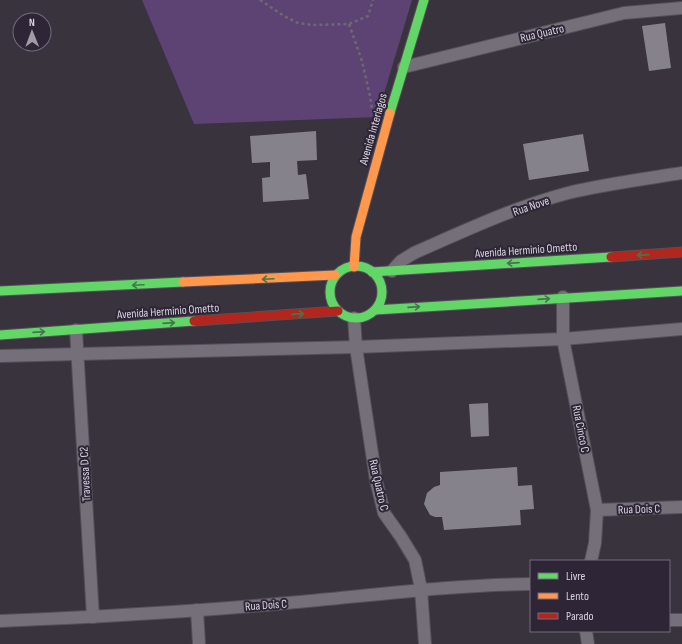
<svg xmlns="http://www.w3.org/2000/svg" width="682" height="644" font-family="'Sofia Sans Condensed',sans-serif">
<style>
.green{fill:#5c4374}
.building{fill:#86828b}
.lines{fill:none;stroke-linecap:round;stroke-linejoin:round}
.street-casing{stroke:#545058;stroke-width:14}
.fast-casing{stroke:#545058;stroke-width:11}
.slow-casing{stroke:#545058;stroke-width:11}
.jam-casing{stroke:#545058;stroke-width:11}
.path{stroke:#6e6971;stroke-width:2.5;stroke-dasharray:3 3;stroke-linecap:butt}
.street{stroke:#746f78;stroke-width:12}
.fast{stroke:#63d668;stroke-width:9}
.slow{stroke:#ff974d;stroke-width:9}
.jam{stroke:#b3261e;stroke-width:9}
.oneway{stroke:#46754d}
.labels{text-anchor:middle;stroke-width:4;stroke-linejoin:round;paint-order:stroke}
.street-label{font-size:12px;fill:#d9d3df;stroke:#2e2537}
</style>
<rect width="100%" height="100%" fill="#38333d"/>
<!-- green -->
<path class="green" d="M142 0H412L377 117 194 124Z"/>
<!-- building -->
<g class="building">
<path d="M665 23 671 68 649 71 642 26Z"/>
<path d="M316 131 317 160 297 161 298 175 306 174 309 199 263 202 262 178 270 177V162L252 163 250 136Z"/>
<path d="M583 134 589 171 529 180 523 144Z"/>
<path d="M488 403 489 436 471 437 469 404Z"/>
<path d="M517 467 518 486 532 485 534 509 520 510 521 525 444 530 442 517H435L430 515 424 504 427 493 434 487 440 485V472Z"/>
</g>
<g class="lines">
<!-- street casing -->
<g class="street-casing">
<g id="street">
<path d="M404 67 624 13 682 8"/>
<path d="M392 271 401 261 414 253C464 231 515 207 568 193 605 184 644 179 682 173"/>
<path d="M563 297V339L597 510 595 543 591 561"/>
<path d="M354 318 356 347 376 480 384 513 401 537 415 560 421 589 425 644"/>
<path d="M76 330 93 617"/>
<path d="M0 356 356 347 563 339 682 329"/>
<path d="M597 510 682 507"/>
<path d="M197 610 199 644"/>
<path d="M669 620H682"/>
<path d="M0 621C96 617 191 612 287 603 368 596 449 585 531 584"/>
<path d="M586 631 588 644"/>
</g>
</g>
<!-- fast casing -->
<g class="fast-casing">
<g id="fast">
<path d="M390 113 424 0"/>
<circle cx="356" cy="292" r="26"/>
<path d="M372 272 611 257"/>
<path d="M0 291 183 282"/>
<path d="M375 310 682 291"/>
<path d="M0 335 194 321"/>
</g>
</g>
<!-- slow casing -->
<g class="slow-casing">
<g id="slow">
<path d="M354 267 356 237 390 113"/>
<path d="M183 282 335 275"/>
</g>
</g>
<!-- jam casing -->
<g class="jam-casing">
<g id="jam">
<path d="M611 257 682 252"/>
<path d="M194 321 338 311"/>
</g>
</g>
<!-- path -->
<g class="path">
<path d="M260 0 284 16 298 23 313 25 349 24 368 16 373 0"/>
<path d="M349 24 362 61 370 96 373 116"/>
</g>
<!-- street -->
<use href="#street" class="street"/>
<!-- fast -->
<use href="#fast" class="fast"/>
<!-- slow -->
<use href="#slow" class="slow"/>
<!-- jam -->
<use href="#jam" class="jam"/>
</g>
<!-- one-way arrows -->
<defs><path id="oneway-shaft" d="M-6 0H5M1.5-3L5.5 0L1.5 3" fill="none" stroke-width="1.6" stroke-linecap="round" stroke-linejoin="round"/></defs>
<g class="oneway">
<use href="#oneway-shaft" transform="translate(643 255) rotate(176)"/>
<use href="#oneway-shaft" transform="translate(513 263) rotate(176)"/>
<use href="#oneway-shaft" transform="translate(268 279) rotate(177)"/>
<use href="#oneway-shaft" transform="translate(138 285) rotate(177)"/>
<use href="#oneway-shaft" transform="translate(544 299) rotate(-4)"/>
<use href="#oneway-shaft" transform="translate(414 307) rotate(-4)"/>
<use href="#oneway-shaft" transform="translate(298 314) rotate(-4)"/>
<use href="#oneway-shaft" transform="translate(169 323) rotate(-4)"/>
<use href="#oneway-shaft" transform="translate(39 332) rotate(-4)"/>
</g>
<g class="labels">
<!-- street labels -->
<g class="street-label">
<text transform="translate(542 33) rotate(-13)" y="4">Rua Quatro</text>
<text transform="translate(373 129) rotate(-74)" y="4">Avenida Interlagos</text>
<text transform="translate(531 206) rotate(-19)" y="4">Rua Nove</text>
<text transform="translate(526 250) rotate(-4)" y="4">Avenida Herminio Ometto</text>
<text transform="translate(168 311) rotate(-4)" y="4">Avenida Herminio Ometto</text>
<text transform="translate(581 429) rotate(79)" y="4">Rua Cinco C</text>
<text transform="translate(85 474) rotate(-93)" y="4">Travessa D C2</text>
<text transform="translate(379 485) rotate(77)" y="4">Rua Quatro C</text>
<text transform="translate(639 509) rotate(-2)" y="4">Rua Dois C</text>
<text transform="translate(266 605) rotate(-4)" y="4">Rua Dois C</text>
</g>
</g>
<!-- legend -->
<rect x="530" y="560" width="140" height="72" fill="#2e2537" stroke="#726b7a"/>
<rect x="538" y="573" width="20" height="6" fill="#63d668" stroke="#726b7a"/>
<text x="566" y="580" font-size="12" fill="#d9d3df">Livre</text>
<rect x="538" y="593" width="20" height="6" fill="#ff974d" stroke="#726b7a"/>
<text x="566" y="600" font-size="12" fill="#d9d3df">Lento</text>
<rect x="538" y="613" width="20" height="6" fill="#b3261e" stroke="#726b7a"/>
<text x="566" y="620" font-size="12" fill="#d9d3df">Parado</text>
<!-- north arrow -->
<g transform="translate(32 32) rotate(359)"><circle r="19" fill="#2e2537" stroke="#726b7a"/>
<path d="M0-3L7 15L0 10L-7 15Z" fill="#a19ba6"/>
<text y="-6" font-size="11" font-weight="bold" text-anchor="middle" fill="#d9d3df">N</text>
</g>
</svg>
